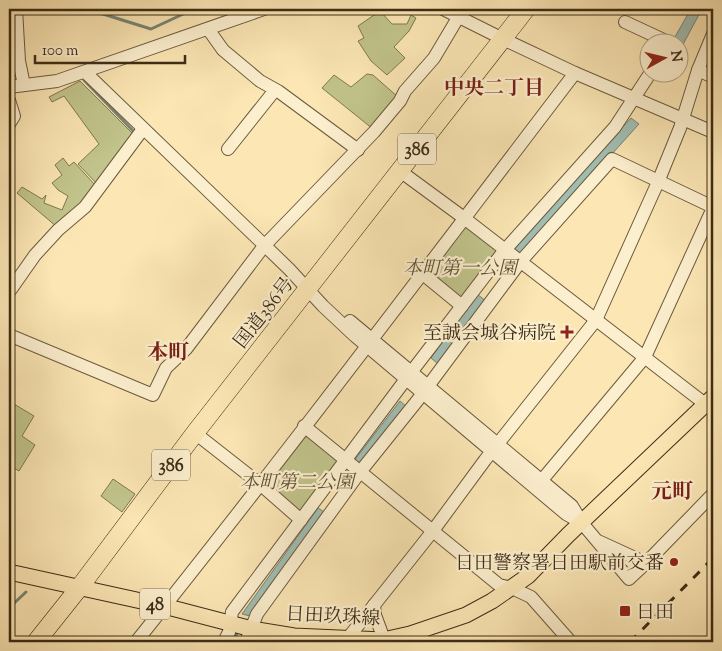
<svg xmlns="http://www.w3.org/2000/svg" width="722" height="651" font-family="'Sorts Mill Goudy','Noto Serif JP',serif">
<style>
.green{fill:#c1c48b;stroke:#7f7851}
.water{fill:#a0beb3;stroke:#788475}
.lines{fill:none;stroke-linecap:round;stroke-linejoin:round}
.stream{stroke:#788475;stroke-width:3}
.minor-casing{stroke:#6c5a3e;stroke-width:14}
.major-casing{stroke:#3d2c17;stroke-width:17}
.highway-casing{stroke:#3d2c17;stroke-width:19}
.minor{stroke:#fcefce;stroke-width:12}
.major{stroke:#fbe6b4;stroke-width:15}
.highway{stroke:#fbe6b4;stroke-width:18}
.rail{stroke:#3d2c17;stroke-width:3;stroke-dasharray:9 9;stroke-linecap:butt}
.poi-dot{fill:#8f2418;stroke:#fcefce;stroke-width:2}
.labels{text-anchor:middle;stroke-width:4.5;stroke-linejoin:round;paint-order:stroke}
.shield{fill:#fcefce;stroke:#76664e;stroke-width:1}
.shield-label{font-size:18px;font-weight:bold;fill:#3d2c17}
.park-label{font-size:19px;font-style:italic;fill:#5e5234;stroke:#fcefce}
.street-label{font-size:19px;fill:#3d2c17;stroke:#fcefce}
.poi-label{font-size:19px;fill:#3d2c17;stroke:#fcefce;text-anchor:end}
.neighbourhood-label{font-size:20px;font-weight:bold;fill:#7a1f14;stroke:#fcefce}
.quarter-label{font-size:21px;font-weight:bold;fill:#7a1f14;stroke:#fcefce}
</style>
<rect width="100%" height="100%" fill="#fbe6b4"/>
<filter id="stains"><feTurbulence type="fractalNoise" baseFrequency=".004" numOctaves="4"/><feColorMatrix values="0 0 0 0 .2 0 0 0 0 .09 0 0 0 0 .02 0 0 0 .5 -.17"/></filter>
<radialGradient id="worn" r=".72"><stop offset=".6" stop-color="#630" stop-opacity="0"/><stop offset="1" stop-color="#630" stop-opacity=".3"/></radialGradient>
<!-- green -->
<g class="green">
<path d="M380 11 392 24H407L411 15 416 18 409 31 394 47 405 58 387 75 371 61 358 41 364 38 358 26Z"/>
<path d="M367 74 373 75 398 97 373 129 322 88 334 75 351 87Z"/>
<path d="M80 81 135 136 98 185 78 164 99 144 64 96 52 102 49 97Z"/>
<path d="M63 158 69 166 74 162 96 186 83 203 57 227 17 193 22 187 42 199 46 195 44 203 62 210 68 196 58 190 52 183 62 175 55 165Z"/>
<path d="M467 223 499 251 463 300 428 274Z"/>
<path d="M9 401 34 416 22 436 35 445 19 471 9 465Z"/>
<path d="M306 433 339 458 304 512H299L267 487V481Z"/>
<path d="M113 479 135 494 122 512 101 496Z"/>
</g>
<!-- water -->
<g class="water">
<path d="M691 9H702L680 50V42H672Z"/>
<path d="M631 118 639 124 520 256 513 249Z"/>
<path d="M477 294 486 301 438 364 431 358Z"/>
<path d="M400 401 407 407 361 468 353 462Z"/>
<path d="M318 508 326 513 250 616 242 614Z"/>
</g>
<g class="lines">
<!-- stream -->
<g class="stream">
<path d="M87 9 151 29 194 9"/>
<path d="M84 80 136 134"/>
<path d="M9 608 26 592"/>
<path d="M233 642 239 629"/>
</g>
<!-- minor casing -->
<g class="minor-casing">
<g id="minor">
<path d="M16 9 19 61 24 85"/>
<path d="M443 9 503 39 575 73 713 132"/>
<path d="M625 22 668 42"/>
<path d="M208 29 223 50 260 81 278 91 358 150"/>
<path d="M698 70 713 77"/>
<path d="M85 72 289 269 323 306 355 336 566 514 582 523"/>
<path d="M9 87 57 81 264 9"/>
<path d="M9 100 14 116 9 124"/>
<path d="M228 149 275 90"/>
<path d="M400 171 464 218 713 410"/>
<path d="M423 274 462 306"/>
<path d="M9 292 35 255 58 230 85 207 143 129"/>
<path d="M350 321 572 506 582 523 629 579 646 563 598 541"/>
<path d="M9 335 153 395 166 368 186 349 264 246 374 132 400 101 405 91 434 58 459 16"/>
<path d="M304 426 499 585 512 588 531 597 569 640 568 642"/>
<path d="M195 433 260 484 301 520"/>
<path d="M542 480 645 357 713 208"/>
<path d="M646 563 713 494"/>
<path d="M374 605 375 615 385 642"/>
<path d="M348 638 432 532 485 460 596 320 658 182 680 128 698 70 713 34"/>
<path d="M136 642C286 455 430 263 575 73"/>
<path d="M224 642 229 632 232 612 406 379 504 251 615 127 651 72"/>
<path d="M246 642 257 614 360 472 417 401 521 261 612 159 713 207"/>
</g>
</g>
<!-- major casing -->
<g class="major-casing">
<path id="major" d="M9 572 164 606 252 629 294 636 383 640 410 634 466 615 492 601 528 576 568 535 713 397"/>
</g>
<!-- highway casing -->
<g class="highway-casing">
<path id="highway" d="M36 642 79 588 195 433 526 9"/>
</g>
<!-- minor -->
<use href="#minor" class="minor"/>
<!-- major -->
<use href="#major" class="major"/>
<!-- highway -->
<use href="#highway" class="highway"/>
<!-- rail -->
<path class="rail" d="M630 642 713 558"/>
</g>
<!-- markers -->
<g class="poi-dot">
<path d="M564.5 324.5h5v5h5v5h-5v5h-5v-5h-5v-5h5z"/>
<circle cx="674" cy="562" r="5"/>
<rect x="619" y="605" width="12" height="12" rx="2.5"/>
</g>
<g class="labels">
<!-- shield labels -->
<g class="shield">
<rect x="398" y="133.5" width="38" height="31" rx="4"/>
<rect x="152" y="449.5" width="38" height="31" rx="4"/>
<rect x="140" y="588.5" width="30" height="31" rx="4"/>
</g>
<g class="shield-label">
<text x="417" y="155">386</text>
<text x="171" y="471">386</text>
<text x="155" y="610">48</text>
</g>
<!-- park labels -->
<g class="park-label">
<text x="460" y="274">本町第一公園</text>
<text x="297" y="488">本町第二公園</text>
</g>
<!-- street labels -->
<g class="street-label">
<text transform="translate(263 312) rotate(-52)" y="7">国道386号</text>
<text transform="translate(333 615) rotate(3)" y="7">日田玖珠線</text>
</g>
<!-- poi labels -->
<g class="poi-label">
<text x="556" y="339">至誠会城谷病院</text>
<text x="664" y="569">日田警察署日田駅前交番</text>
<text x="636" y="618" text-anchor="start">日田</text>
</g>
<!-- neighbourhood labels -->
<g class="neighbourhood-label">
<text x="494" y="94">中央二丁目</text>
</g>
<!-- quarter labels -->
<g class="quarter-label">
<text x="168" y="359">本町</text>
<text x="672" y="498">元町</text>
</g>
</g>
<!-- margin -->
<rect width="722" height="651" fill="none" stroke="#fbe6b4" stroke-width="30"/>
<rect x="10" y="10" width="702" height="631" fill="none" stroke="#3d2c17" stroke-width="2.5"/>
<rect x="15" y="15" width="692" height="621" fill="none" stroke="#3d2c17"/>
<!-- north arrow -->
<g transform="translate(664 58) rotate(82)"><circle r="24" fill="#fcefce" stroke="#b0a185"/>
<path d="M0-4L9 19L0 12L-9 19Z" fill="#8f2418"/>
<text y="-8" font-size="14" font-weight="bold" text-anchor="middle" fill="#3d2c17">N</text>
</g>
<!-- scale -->
<path d="M35 55v8h150v-8" fill="none" stroke="#3d2c17" stroke-width="2.5"/>
<text x="42" y="55" font-size="15" fill="#3d2c17" stroke="#fcefce" stroke-width="4" paint-order="stroke">100 m</text>
<rect width="100%" height="100%" filter="url(#stains)"/>
<rect width="100%" height="100%" fill="url(#worn)"/>
</svg>
